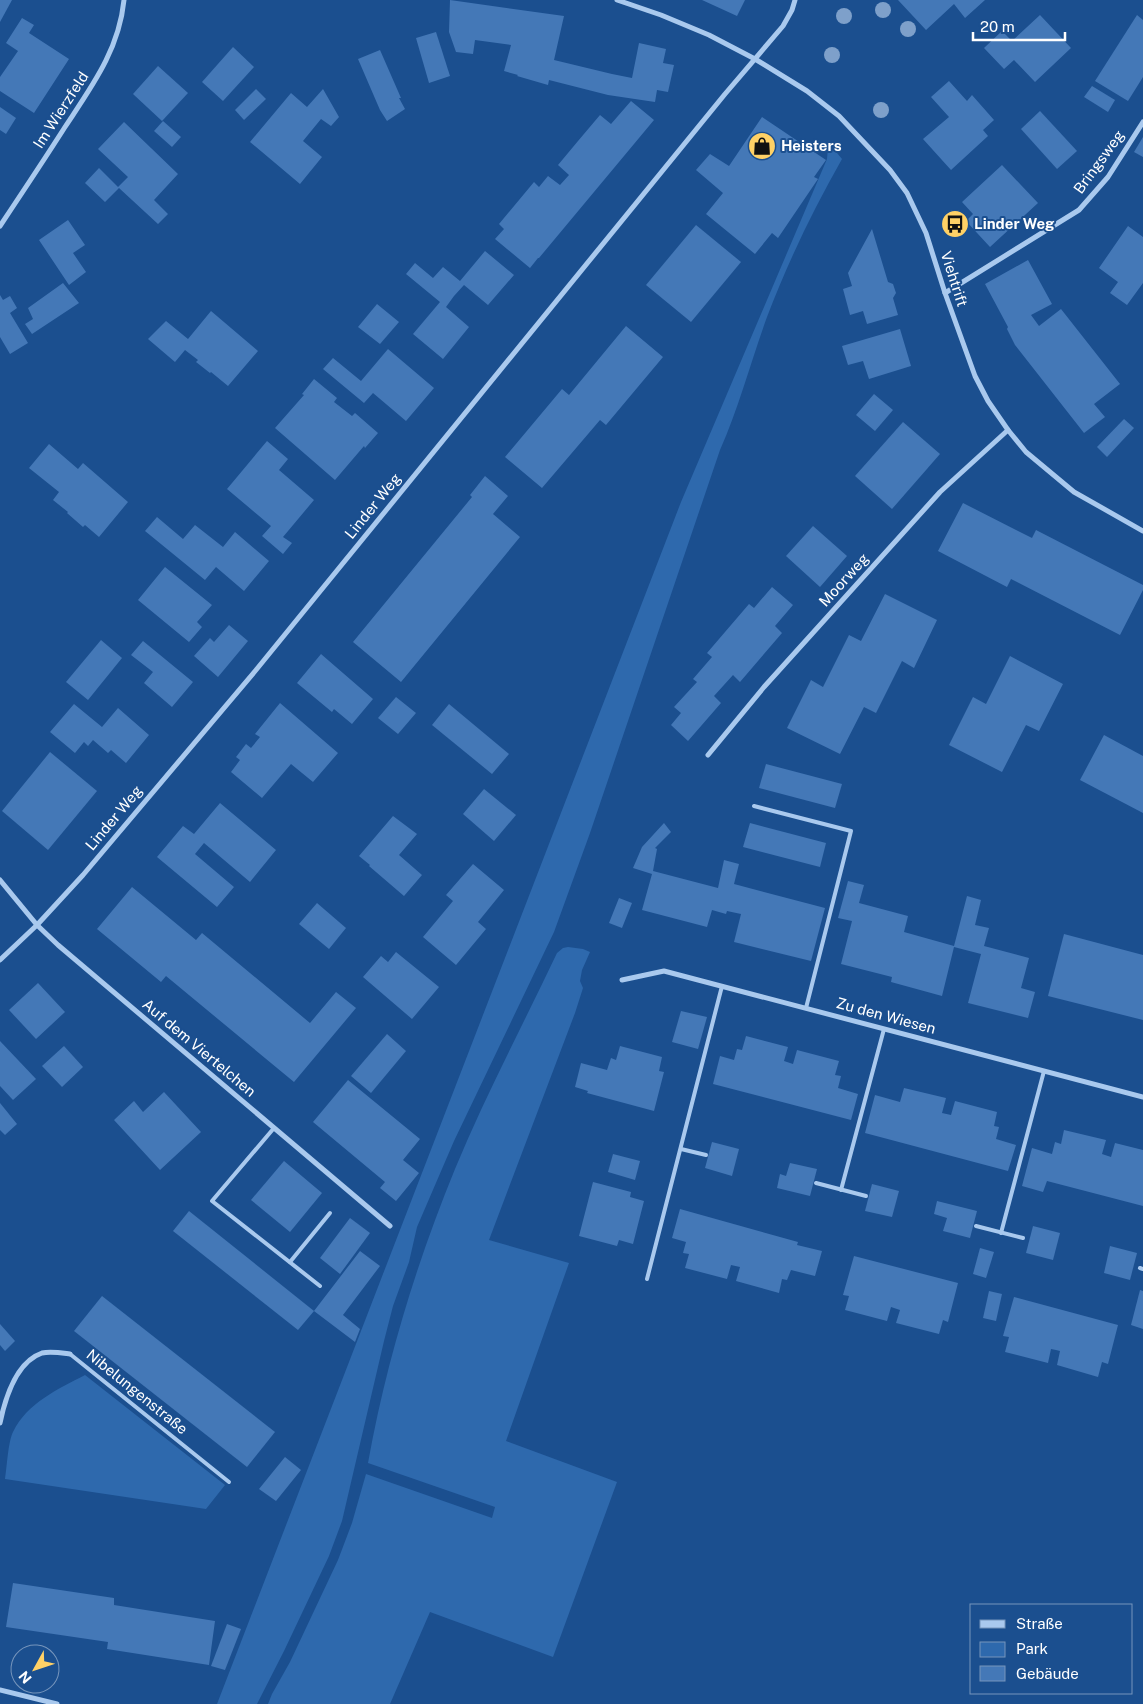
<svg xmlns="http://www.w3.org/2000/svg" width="1143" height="1704" font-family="'Public Sans',sans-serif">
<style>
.green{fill:#2e69ad}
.building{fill:#4478b7}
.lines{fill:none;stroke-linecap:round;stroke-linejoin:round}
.lane{stroke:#a9c9ee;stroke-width:4}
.street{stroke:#a9c9ee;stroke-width:5}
.tree{fill:#7ea0ca}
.labels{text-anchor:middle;stroke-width:4;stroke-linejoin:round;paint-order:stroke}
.street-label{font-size:15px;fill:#fff;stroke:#1b4f8f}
.poi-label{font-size:15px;font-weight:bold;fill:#fff;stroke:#1b4f8f;text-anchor:start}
</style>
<rect width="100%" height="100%" fill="#1b4f8f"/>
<!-- green -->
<g class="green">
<path d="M828 148 837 153 842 159C813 210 788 262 767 317 751 361 739 407 720 450L590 833 554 932 454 1141 417 1227 409 1262 393 1306 384 1341 342 1521 329 1556 284 1651 257 1704H217L681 502 827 159Z"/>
<path d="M568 947 583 949 590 952 582 970 580 981 583 988 575 1013 489 1240 569 1263 506 1441 617 1482 553 1657 430 1612 390 1704H268L272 1694 290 1662 338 1560 352 1523 366 1474 492 1518 495 1507 368 1463C386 1363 416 1264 455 1169 485 1096 523 1025 557 953L563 948Z"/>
<path d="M85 1375 225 1485 206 1509 5 1479C7 1467 8 1442 13 1432 27 1403 58 1389 85 1375Z"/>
</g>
<!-- building -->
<g class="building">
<path d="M0 0H12L0 22Z"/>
<path d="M450 0 564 16 554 60 612 74 632 78 639 43 666 49 663 63 674 65 668 92 657 90 655 102 608 95 549 80 548 85 517 76 518 75 504 71 511 45 475 40 473 54 456 52 449 32Z"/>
<path d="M702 0H745L737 16Z"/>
<path d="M898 0H985L965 18 954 4 926 30Z"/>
<path d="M1040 15 1071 48 1035 82 1014 60 1004 69 984 48 1002 31 1012 41Z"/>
<path d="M1137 15 1143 20V77L1128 101 1095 81Z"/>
<path d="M22 18 34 25 29 33 69 59 34 113 0 91V77L18 51 6 43Z"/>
<path d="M436 32 450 76 429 83 416 38Z"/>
<path d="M233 47 254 67 223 101 202 82Z"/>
<path d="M380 50 401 98H399L405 109 387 121 380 110 358 59Z"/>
<path d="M158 66 188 93 162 121 133 94Z"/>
<path d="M949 81 967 101 972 95 994 120 983 130 988 136 951 170 923 139 949 117 931 97Z"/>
<path d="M1092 86 1115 100 1108 112 1084 97Z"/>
<path d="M256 89 266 99 244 120 235 110Z"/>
<path d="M323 89 339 117 331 126 321 119 303 141 322 157 300 184 250 142 291 93 307 107Z"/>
<path d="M631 101 654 120 539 258H538L530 268 495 239 504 229 499 224 534 182 539 187 548 176 560 185 569 175 558 165 578 141 600 115 611 124Z"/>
<path d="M0 107 16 118 6 134 0 130Z"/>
<path d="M1040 111 1077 151 1057 169 1021 129Z"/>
<path d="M762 117 826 160 814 177 818 179 778 238 772 233 755 254 706 214 723 193 696 170 710 154 729 166Z"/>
<path d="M163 121 181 137 172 147 154 131Z"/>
<path d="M124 122 178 174 154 200 168 214 158 224 119 188 105 202 85 183 99 168 118 187 128 177 98 149Z"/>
<path d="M1143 137V157L1134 152Z"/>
<path d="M1002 165 1038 203 990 247 966 221 973 214 962 202Z"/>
<path d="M68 220 85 245 73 253 86 272 69 285 39 240Z"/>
<path d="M696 225 741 262 691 322 646 285Z"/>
<path d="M1128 226 1143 237V283L1127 305 1110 293 1118 282 1099 268Z"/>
<path d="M872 229 888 282 893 284 896 293 893 298 898 315 867 324 863 311 850 315 843 289 852 286 848 273Z"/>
<path d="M485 251 514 275 488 305 464 285 454 296 446 307 469 327 443 359 413 334 440 302 406 274 415 263 433 278 443 267 460 281Z"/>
<path d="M1028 260 1052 304 1031 315 1039 326 1061 309 1120 384 1094 404 1105 417 1084 433 1015 345 1007 329 1008 327 985 284Z"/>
<path d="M63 283 79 303 32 334 25 324 33 319 28 308Z"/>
<path d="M0 295 3 300 10 296 17 308 10 313 28 343 10 354 0 337Z"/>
<path d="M377 304 399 322 380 344 358 327Z"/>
<path d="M211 311 258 351 228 386 211 372 210 373 196 362 198 360 185 350 175 362 148 339 166 321 188 339Z"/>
<path d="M626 326 663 357 606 425 600 420 542 488 505 457 562 389 569 395Z"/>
<path d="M900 329 911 366 869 379 863 361 848 365 842 346Z"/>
<path d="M388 349 434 388 406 421 373 393 364 403 323 369 333 358 361 381Z"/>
<path d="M314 379 337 398 334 402 352 416 355 413 378 433 365 448 364 446 335 480 275 428 304 395 302 394Z"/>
<path d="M874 394 893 410 875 431 856 415Z"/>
<path d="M1124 419 1134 428 1107 457 1097 447Z"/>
<path d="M903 422 940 454 892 509 855 476Z"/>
<path d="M267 441 288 459 279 470 314 500 283 537 292 543 283 554 262 536 271 526 227 489Z"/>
<path d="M49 444 78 469 83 463 128 502 99 537 85 525 83 527 67 513 68 512 53 500 59 492 29 468Z"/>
<path d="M485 476 508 496 493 514 520 537 401 682 353 642 472 497 470 495Z"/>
<path d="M963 503 1032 538 1036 530 1143 585V590L1120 635 1011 579 1007 587 938 551Z"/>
<path d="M157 517 183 539 195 525 223 547 235 532 269 561 244 591 216 567 205 580 145 531Z"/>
<path d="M813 526 847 556 820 587 786 556Z"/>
<path d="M165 567 212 605 197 622 202 627 189 642 138 600Z"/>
<path d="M772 587 793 605 775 626 782 633 740 682 733 675 714 696 721 703 688 741 671 725 681 713 674 707 697 682 693 679 712 657 707 653 749 604 754 608Z"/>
<path d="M885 594 937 620 914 668 902 661 876 713 864 707 840 754 787 728 811 680 823 687 849 635 861 641Z"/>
<path d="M229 625 248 641 218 677 194 656 210 638 214 642Z"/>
<path d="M101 640 122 658 88 700 66 682Z"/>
<path d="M143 641 193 682 172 707 144 683 153 672 131 655Z"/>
<path d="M321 654 373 699 352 724 334 709 332 712 297 683Z"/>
<path d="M1010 656 1063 684 1039 731 1026 725 1002 772 949 745 973 697 986 704Z"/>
<path d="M396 697 416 713 398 734 378 718Z"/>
<path d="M280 703 338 753 313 782 291 764 262 798 231 772 240 760 236 757 246 744 251 748 260 737 255 734Z"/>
<path d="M74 704 102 727 118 708 149 735 126 763 111 750 108 753 93 740 88 746 84 742 75 753 50 732Z"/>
<path d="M449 704 509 754 492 774 432 725Z"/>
<path d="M1104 735 1143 756V813L1080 780Z"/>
<path d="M50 752 97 791 48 850 2 811Z"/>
<path d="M766 764 842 784 835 808 759 788Z"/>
<path d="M484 789 516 815 494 841 463 814Z"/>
<path d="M220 803 276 850 250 882 204 843 195 854 234 887 217 907 157 857 183 826 194 834Z"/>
<path d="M393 816 417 834 399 855 422 875 404 896 369 866 370 865 359 856Z"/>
<path d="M664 823 671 832 655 848 657 849 653 871 718 888 724 860 739 864 734 884 825 908 811 961 734 942 741 914 727 911 726 914 712 910 707 927 642 910 652 874 633 868 642 847Z"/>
<path d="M750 823 826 843 820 867 743 847Z"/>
<path d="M473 864 504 890 478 922 486 929 456 965 423 937 453 901 446 895Z"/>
<path d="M848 881 864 885 859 903 908 916 904 932 954 946 967 896 981 900 975 925 989 928 984 946 1029 958 1021 988 1035 992 1028 1018 968 1003 981 954 954 947 942 996 891 982 892 977 841 964 852 921 838 918Z"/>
<path d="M132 887 196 940 202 933 310 1023 336 992 356 1008 294 1082 166 976 161 982 97 929Z"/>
<path d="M619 898 632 903 622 928 609 923Z"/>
<path d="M317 903 346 928 329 949 299 924Z"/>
<path d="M1064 934 1143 955V1020L1048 996Z"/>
<path d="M396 952 439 987 412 1019 363 977 381 956 388 962Z"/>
<path d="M38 983 65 1012 36 1039 9 1010Z"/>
<path d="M681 1011 707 1017 698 1049 672 1042Z"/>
<path d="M387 1034 406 1051 371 1093 351 1076Z"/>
<path d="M746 1036 788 1047 784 1061 793 1064 797 1050 839 1061 835 1075 841 1076 838 1088 858 1094 851 1120 713 1084 720 1056 734 1060 737 1049 742 1050Z"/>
<path d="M0 1041 36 1079 13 1100 0 1086Z"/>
<path d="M64 1046 83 1067 62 1087 42 1066Z"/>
<path d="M620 1046 662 1057 659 1071 664 1072 654 1111 587 1093 588 1091 575 1087 581 1063 607 1070 611 1058 616 1060Z"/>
<path d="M348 1080 420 1139 403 1160 419 1173 396 1201 380 1188 385 1182 313 1122Z"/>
<path d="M904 1088 946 1098 942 1113 951 1115 955 1101 997 1112 994 1126 999 1127 996 1139 1016 1145 1008 1171 865 1133 875 1095 900 1102Z"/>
<path d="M164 1092 201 1132 160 1170 114 1120 134 1101 143 1112Z"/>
<path d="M0 1103 17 1124 5 1135 0 1130Z"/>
<path d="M1064 1130 1106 1140 1102 1154 1111 1157 1115 1143 1143 1150V1206L1047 1181 1043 1192 1022 1186 1032 1148 1052 1154 1055 1142 1061 1144Z"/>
<path d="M712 1142 739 1149 732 1176 705 1168Z"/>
<path d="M613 1154 640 1161 635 1180 608 1172Z"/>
<path d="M284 1161 322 1193 290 1232 251 1200Z"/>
<path d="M790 1163 817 1169 810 1196 777 1188 780 1174 786 1176Z"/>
<path d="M593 1182 631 1192 630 1197 644 1201 633 1244 619 1240 617 1246 579 1236Z"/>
<path d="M872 1184 899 1191 892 1217 865 1211Z"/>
<path d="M937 1201 977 1211 970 1238 943 1231 947 1218 934 1214Z"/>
<path d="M680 1209 798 1242 797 1245 822 1251 815 1276 791 1270 787 1280 782 1279 779 1293 736 1281 740 1267 731 1265 727 1279 685 1268 689 1254 683 1253 686 1242 672 1238Z"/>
<path d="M189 1211 314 1311 298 1330 173 1231Z"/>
<path d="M350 1218 370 1233 340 1274 320 1258Z"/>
<path d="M1033 1226 1060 1233 1053 1260 1026 1253Z"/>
<path d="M1110 1246 1137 1253 1130 1280 1104 1273Z"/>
<path d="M980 1248 994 1252 986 1278 973 1274Z"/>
<path d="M360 1251 380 1266 343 1315 360 1329 355 1342 314 1311Z"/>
<path d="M854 1256 958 1283 948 1322 943 1320 939 1334 896 1323 900 1310 891 1307 887 1321 845 1310 849 1296 843 1295Z"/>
<path d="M1140 1290 1143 1291V1329L1131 1325Z"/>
<path d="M989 1291 1002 1294 996 1321 983 1318Z"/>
<path d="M102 1296 275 1432 247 1467 74 1331Z"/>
<path d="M1014 1297 1118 1325 1108 1364 1102 1362 1098 1377 1057 1365 1060 1351 1056 1350 1051 1349 1048 1363 1005 1352 1009 1337 1003 1336Z"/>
<path d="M0 1324 15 1341 5 1351 0 1345Z"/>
<path d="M285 1457 301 1470 276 1501 259 1489Z"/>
<path d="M13 1583 114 1598V1605L215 1621 209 1665 107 1649 108 1642 6 1627Z"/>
<path d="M227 1624 241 1629 225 1670 211 1666Z"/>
</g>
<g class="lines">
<!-- lane -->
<g class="lane">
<path d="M754 806 851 831 806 1008"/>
<path d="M274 1128 212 1201 320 1286"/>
<path d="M681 1149 706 1155"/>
<path d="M816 1183 866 1196"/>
<path d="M841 1190 884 1029"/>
<path d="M976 1226 1023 1238"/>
<path d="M1001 1233 1044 1071"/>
<path d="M290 1262 330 1213"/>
<path d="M1140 1268 1143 1269"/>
<path d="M647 1279 722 986"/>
<path d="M70 1354 229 1482"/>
</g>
<!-- street -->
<g class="street">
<path d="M617 0 661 15 709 35 755 59 807 91 839 116 890 170 907 193 926 233 945 293 975 376 988 401 1008 430 1026 452 1074 492 1143 531"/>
<path d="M0 226C22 193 44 160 65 127 92 86 119 50 124 0"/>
<path d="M945 293 1079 210 1108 177 1143 122"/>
<path d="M708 755 764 687 940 492 1008 430"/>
<path d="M0 880 37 925 58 945 390 1226"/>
<path d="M0 960 37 925 83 875 256 670 725 94 783 26 792 10 795 0"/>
<path d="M622 980 664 971 1143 1097"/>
<path d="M0 1423C5 1399 16 1362 42 1353 51 1351 62 1353 70 1354"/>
<path d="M0 1690 57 1704"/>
</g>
</g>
<!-- trees -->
<g class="tree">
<circle cx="883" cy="10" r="8"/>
<circle cx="844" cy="16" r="8"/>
<circle cx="908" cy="29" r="8"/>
<circle cx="832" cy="55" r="8"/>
<circle cx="881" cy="110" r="8"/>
</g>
<!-- icons -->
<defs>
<g id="shop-disc" transform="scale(1.4375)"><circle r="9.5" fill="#ffd166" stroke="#1b4f8f"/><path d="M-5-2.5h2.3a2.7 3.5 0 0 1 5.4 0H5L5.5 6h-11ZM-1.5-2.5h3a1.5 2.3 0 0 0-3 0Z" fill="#111"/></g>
<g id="bus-disc" transform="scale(1.4375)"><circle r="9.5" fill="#ffd166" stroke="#1b4f8f"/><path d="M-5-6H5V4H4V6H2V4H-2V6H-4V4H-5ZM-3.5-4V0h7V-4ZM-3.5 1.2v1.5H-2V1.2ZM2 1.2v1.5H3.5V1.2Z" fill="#111"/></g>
</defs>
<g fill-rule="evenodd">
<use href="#shop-disc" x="762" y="146"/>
<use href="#bus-disc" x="955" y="224"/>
</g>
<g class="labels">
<!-- street labels -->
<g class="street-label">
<text transform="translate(61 110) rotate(-57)" y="5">Im Wierzfeld</text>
<text transform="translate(1099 162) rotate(-54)" y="5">Bringsweg</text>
<text transform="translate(954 279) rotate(72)" y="5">Viehtrift</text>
<text transform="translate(373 506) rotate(-51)" y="5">Linder Weg</text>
<text transform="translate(844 580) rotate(-48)" y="5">Moorweg</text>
<text transform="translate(114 818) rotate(-50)" y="5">Linder Weg</text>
<text transform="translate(886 1016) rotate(15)" y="5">Zu den Wiesen</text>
<text transform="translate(199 1048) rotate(40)" y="5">Auf dem Viertelchen</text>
<text transform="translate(137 1392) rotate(39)" y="5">Nibelungenstraße</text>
</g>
<!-- poi labels -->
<g class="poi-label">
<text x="781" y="151">Heisters</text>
<text x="974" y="229">Linder Weg</text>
</g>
</g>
<!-- legend -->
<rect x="970" y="1604" width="162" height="90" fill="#1b4f8f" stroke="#7695bc"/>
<rect x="980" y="1620" width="25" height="8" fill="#a9c9ee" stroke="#7695bc"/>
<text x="1016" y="1629" font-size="15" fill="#ffffff">Straße</text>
<rect x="980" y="1642" width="25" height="15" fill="#2e69ad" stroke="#7695bc"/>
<text x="1016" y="1654" font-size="15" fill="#ffffff">Park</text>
<rect x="980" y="1666" width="25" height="15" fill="#4478b7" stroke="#7695bc"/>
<text x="1016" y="1679" font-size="15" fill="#ffffff">Gebäude</text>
<!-- north arrow -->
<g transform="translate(35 1669) rotate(230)"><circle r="24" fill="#1b4f8f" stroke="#7695bc"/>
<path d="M0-4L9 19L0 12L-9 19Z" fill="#ffd166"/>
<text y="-8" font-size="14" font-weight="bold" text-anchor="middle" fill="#ffffff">N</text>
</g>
<!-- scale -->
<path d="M973 32v8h92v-8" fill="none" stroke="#ffffff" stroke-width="2.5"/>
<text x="980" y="32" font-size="15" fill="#ffffff" stroke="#1b4f8f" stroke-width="4" paint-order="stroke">20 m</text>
</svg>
